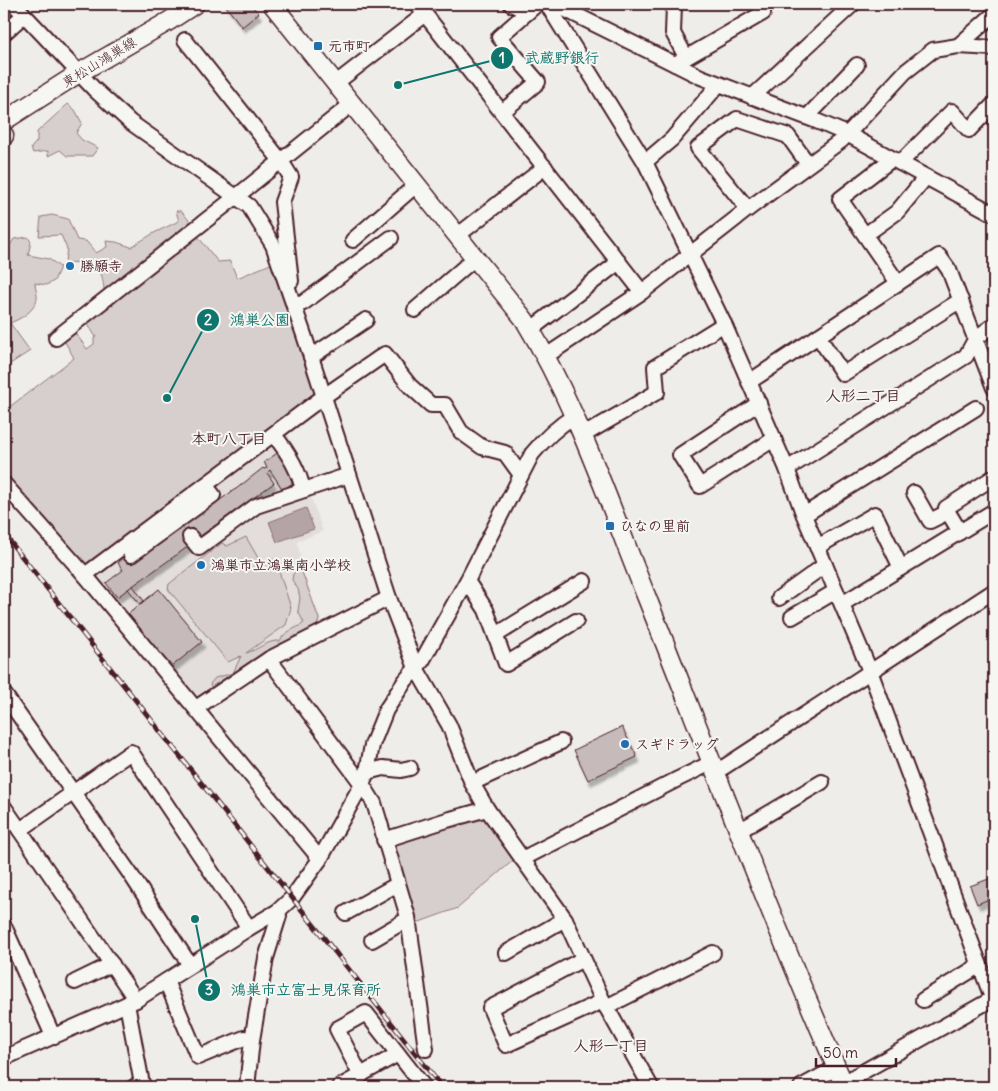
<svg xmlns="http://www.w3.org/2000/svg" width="998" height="1091" font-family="Delius,'Klee One',sans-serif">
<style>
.built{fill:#e3dedc}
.green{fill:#d7cfce;stroke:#90777c}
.water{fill:#b4a4a5;stroke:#8a6f74}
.building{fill:#c6babb;stroke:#4a1f2b;filter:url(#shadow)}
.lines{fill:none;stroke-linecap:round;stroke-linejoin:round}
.minor-casing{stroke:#4a1f2b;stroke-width:18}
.major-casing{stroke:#4a1f2b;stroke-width:21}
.minor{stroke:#f6f6f2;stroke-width:14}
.major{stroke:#f6f6f2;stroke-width:18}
.rail-casing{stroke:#4a1f2b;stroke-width:5}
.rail{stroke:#f6f6f2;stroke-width:3;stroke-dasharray:9;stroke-linecap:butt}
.poi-dot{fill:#1f6fb2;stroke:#f6f6f2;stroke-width:2}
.labels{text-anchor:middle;stroke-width:4;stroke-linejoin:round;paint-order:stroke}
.poi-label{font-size:14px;font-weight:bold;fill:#4a1f2b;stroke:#f6f6f2;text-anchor:start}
.street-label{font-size:14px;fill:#4a1f2b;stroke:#f6f6f2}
.neighbourhood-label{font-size:15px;font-weight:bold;fill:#4a1f2b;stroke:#f6f6f2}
.leader{fill:none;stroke:#0f766e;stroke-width:2}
.callout-dot{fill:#0f766e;stroke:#f6f6f2;stroke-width:2}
.mark-label{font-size:15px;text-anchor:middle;font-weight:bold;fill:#fff}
.callout-label{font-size:15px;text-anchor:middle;font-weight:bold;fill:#0f766e;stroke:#f6f6f2;stroke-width:4;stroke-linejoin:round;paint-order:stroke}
</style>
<defs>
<filter id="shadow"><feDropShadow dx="3" dy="5.5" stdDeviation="1" flood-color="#0004"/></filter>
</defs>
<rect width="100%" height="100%" fill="#efedea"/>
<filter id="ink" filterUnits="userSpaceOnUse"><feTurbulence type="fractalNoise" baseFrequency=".02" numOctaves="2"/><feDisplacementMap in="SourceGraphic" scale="10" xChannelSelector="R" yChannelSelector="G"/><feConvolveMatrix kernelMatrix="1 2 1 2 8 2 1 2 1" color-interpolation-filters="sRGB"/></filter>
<g filter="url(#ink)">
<!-- built -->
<path class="built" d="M287 430 323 531 297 542 301 557 298 559 321 620 319 628 195 701 92 578Z"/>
<!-- green -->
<g class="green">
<path d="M68 104 75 110 82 123 76 133 82 140 98 148 92 156H67L60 150 48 156V151L33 153 31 148 37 141V132Z"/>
<path d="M176 211H181L194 226 105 295C102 279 104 266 86 263 80 262 74 262 69 263L65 261 67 249 61 235 39 236 41 217 52 215 68 219 77 240 86 241 96 253 107 247 106 241 116 242 131 247 154 233 179 221Z"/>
<path d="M196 234 218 262 230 261 237 278 273 263 318 393 85 573 4 483V411L74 358 65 342 67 335 73 330 87 349 94 344V338L96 337 84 319Z"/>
<path d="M28 237 31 242 28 255 49 259 60 267 54 281 46 285 35 283C35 288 38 295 37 299 34 312 20 319 10 323L30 351 4 368V255L14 239Z"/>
<path d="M246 537 261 563 275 559 291 608 286 625 246 653C258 650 267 640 280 641 284 631 296 629 304 623L298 611 300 598 298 589 292 580 293 574 298 569 302 572 319 619 317 627 213 692 210 684 215 678 233 673 241 656 228 662 168 589 169 584 222 543 227 546Z"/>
<path d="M482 817 487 821 516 858 458 908 414 924 392 847 394 843 444 827Z"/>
</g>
<!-- water -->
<path class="water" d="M306 508 314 529 277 542 269 522Z"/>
<!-- building -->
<g class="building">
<path d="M227 4H250L259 13 242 27 225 5Z"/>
<path d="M279 452 298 479 283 490 270 470 267 473 274 483 199 537 192 528 185 533 189 543 187 544 189 546 117 597 106 583 123 570 118 563 124 558 131 564 234 490 236 489 263 468 264 469 267 468 264 462Z"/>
<path d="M133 586 144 601 140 604 128 589Z"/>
<path d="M159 589 202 642 170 668 127 615Z"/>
<path d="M622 727 637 757 588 780 574 750Z"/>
<path d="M994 877V897L977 904 970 886Z"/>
</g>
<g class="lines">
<!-- minor casing -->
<g class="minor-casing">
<g id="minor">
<path d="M14 4 94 89 130 122 249 206 273 245 304 335 389 598 416 668 449 725 472 783 487 809 565 919 603 1001 651 1087"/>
<path d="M417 4 642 292"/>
<path d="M511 4 528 12"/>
<path d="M547 4 645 162 724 324 787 469 803 513 870 671 994 1003"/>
<path d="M554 4 701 77 814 120 847 134 994 214"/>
<path d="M674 5 673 33 686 57"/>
<path d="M4 33 24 15"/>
<path d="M185 40 281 161 291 177 282 202 291 281"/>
<path d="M958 46 994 14"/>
<path d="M675 64 763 13 760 4"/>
<path d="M336 83 425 14"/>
<path d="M752 97 853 4"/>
<path d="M502 112 538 82 499 37 537 4"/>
<path d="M807 117 857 65"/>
<path d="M892 159 840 199 898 283"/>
<path d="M645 162 672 139 719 84"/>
<path d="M900 163 952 111 969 130 993 105"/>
<path d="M748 209 698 148 737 119 788 136 808 164"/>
<path d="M865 235 897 212 926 177"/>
<path d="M457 236 545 167"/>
<path d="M353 240 416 185"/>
<path d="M294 306 303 303 391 238"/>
<path d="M415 310 475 258"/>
<path d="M530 330 619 262"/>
<path d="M818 336 843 374 961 300"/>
<path d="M56 338 237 196 353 103"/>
<path d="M546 356 642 292 748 209 842 140 905 72 933 50 958 46 994 48"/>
<path d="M311 357 366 320"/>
<path d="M749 382 939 256 949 270 994 388"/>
<path d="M759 403 680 455 700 486 774 439"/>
<path d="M274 435C287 451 299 470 303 490"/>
<path d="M582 436 657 392 655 367 724 324"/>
<path d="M787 469 966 356 976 338 994 325"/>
<path d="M4 484 85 575 320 859"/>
<path d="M914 493 930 521 948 512 960 532"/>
<path d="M948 512 946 508 994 477"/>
<path d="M804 515 976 408"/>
<path d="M190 537 199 548 256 506 349 475"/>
<path d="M817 547 875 514 901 568"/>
<path d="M131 555 213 495 206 486"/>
<path d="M85 575 323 397 385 354 410 386 431 405H445L461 432 482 447 505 453 521 475"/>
<path d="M467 581 486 610 506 664 576 621"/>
<path d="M779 598 825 565"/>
<path d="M842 604 994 511"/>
<path d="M792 617 836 591"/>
<path d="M496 635 584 581"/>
<path d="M269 659 362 784 374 803 408 917 426 1049"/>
<path d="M4 694 131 875 190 965"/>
<path d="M196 708 269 659 389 598"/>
<path d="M714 771 724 767 994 591"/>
<path d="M367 772 383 768 401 770 410 768"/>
<path d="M472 783 561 742"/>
<path d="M4 807 136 1000"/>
<path d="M20 830 131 752 249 928"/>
<path d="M739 831 822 782"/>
<path d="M384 840 447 820 487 809"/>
<path d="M522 859 678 779 711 763"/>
<path d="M346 913 398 884"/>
<path d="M4 926 53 1036"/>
<path d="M372 940 408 919"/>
<path d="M506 953 565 919"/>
<path d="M583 959 490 1008 506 1045 603 1001"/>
<path d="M166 981 198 1057 244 1038 252 1040"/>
<path d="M75 982 112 964"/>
<path d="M923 1000 980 965"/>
<path d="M127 1004 142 1084 134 1087"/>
<path d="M606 1007 713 953"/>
<path d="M4 1058 136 1000 249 928 278 911 292 898 320 859 362 784 367 772 372 745 386 710 405 681 422 661 467 581 532 454C545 438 557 427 574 416"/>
<path d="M361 1076 337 1029 366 1013 424 1087"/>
<path d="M843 1083 994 998"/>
<path d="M247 1087 252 1040 266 958 279 916 278 911"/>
<path d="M339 1087 398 1054"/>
<path d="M801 1087 836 1068"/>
</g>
</g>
<!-- major casing -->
<g class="major-casing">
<g id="major">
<path d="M272 4 524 319C577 406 609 504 647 598 712 762 774 926 845 1087"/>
<path d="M4 121 79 73 169 21 195 4"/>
<path d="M4 135V136"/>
</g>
</g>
<!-- minor -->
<use href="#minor" class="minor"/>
<!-- major -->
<use href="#major" class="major"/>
<!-- rail casing -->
<g class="rail-casing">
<path id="rail" d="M4 534 442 1087"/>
</g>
<!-- rail -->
<use href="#rail" class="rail"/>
</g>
</g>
<!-- markers -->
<g class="poi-dot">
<rect x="313" y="41" width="10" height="10" rx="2.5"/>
<circle cx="70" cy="266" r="5"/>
<rect x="605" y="521" width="10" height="10" rx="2.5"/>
<circle cx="201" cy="565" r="5"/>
<circle cx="625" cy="744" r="5"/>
</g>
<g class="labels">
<!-- poi labels -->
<g class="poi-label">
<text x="328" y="51">元市町</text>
<text x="80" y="271">勝願寺</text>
<text x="620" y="531">ひなの里前</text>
<text x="211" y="570">鴻巣市立鴻巣南小学校</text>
<text x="635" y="749">スギドラッグ</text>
</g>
<!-- street labels -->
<g class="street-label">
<text transform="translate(99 62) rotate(-31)" y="5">東松山鴻巣線</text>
</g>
<!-- neighbourhood labels -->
<g class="neighbourhood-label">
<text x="863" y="401">人形二丁目</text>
<text x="229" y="444">本町八丁目</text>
<text x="611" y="1051">人形一丁目</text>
</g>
</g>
<!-- callouts -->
<path class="leader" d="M398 85L502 58M167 398L208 320M195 919L209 990"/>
<g class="callout-dot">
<circle cx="398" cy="85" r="5"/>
<circle cx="167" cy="398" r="5"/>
<circle cx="195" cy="919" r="5"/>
<circle cx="502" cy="58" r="12"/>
<circle cx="208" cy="320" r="12"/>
<circle cx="209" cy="990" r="12"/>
</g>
<g class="mark-label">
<text x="502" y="63">1</text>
<text x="208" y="325">2</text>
<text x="209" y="995">3</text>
</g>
<g class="callout-label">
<text x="562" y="63">武蔵野銀行</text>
<text x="260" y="325">鴻巣公園</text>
<text x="306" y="995">鴻巣市立富士見保育所</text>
</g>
<!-- margin -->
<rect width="998" height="1091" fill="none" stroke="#f6f6f2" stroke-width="20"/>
<rect x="10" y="10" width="978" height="1071" fill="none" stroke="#4a1f2b" stroke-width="2" filter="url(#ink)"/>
<!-- scale -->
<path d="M816 1058v8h80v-8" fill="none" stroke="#4a1f2b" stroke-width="2.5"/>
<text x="823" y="1058" font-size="15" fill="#4a1f2b" stroke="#f6f6f2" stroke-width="4" paint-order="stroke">50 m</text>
</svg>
